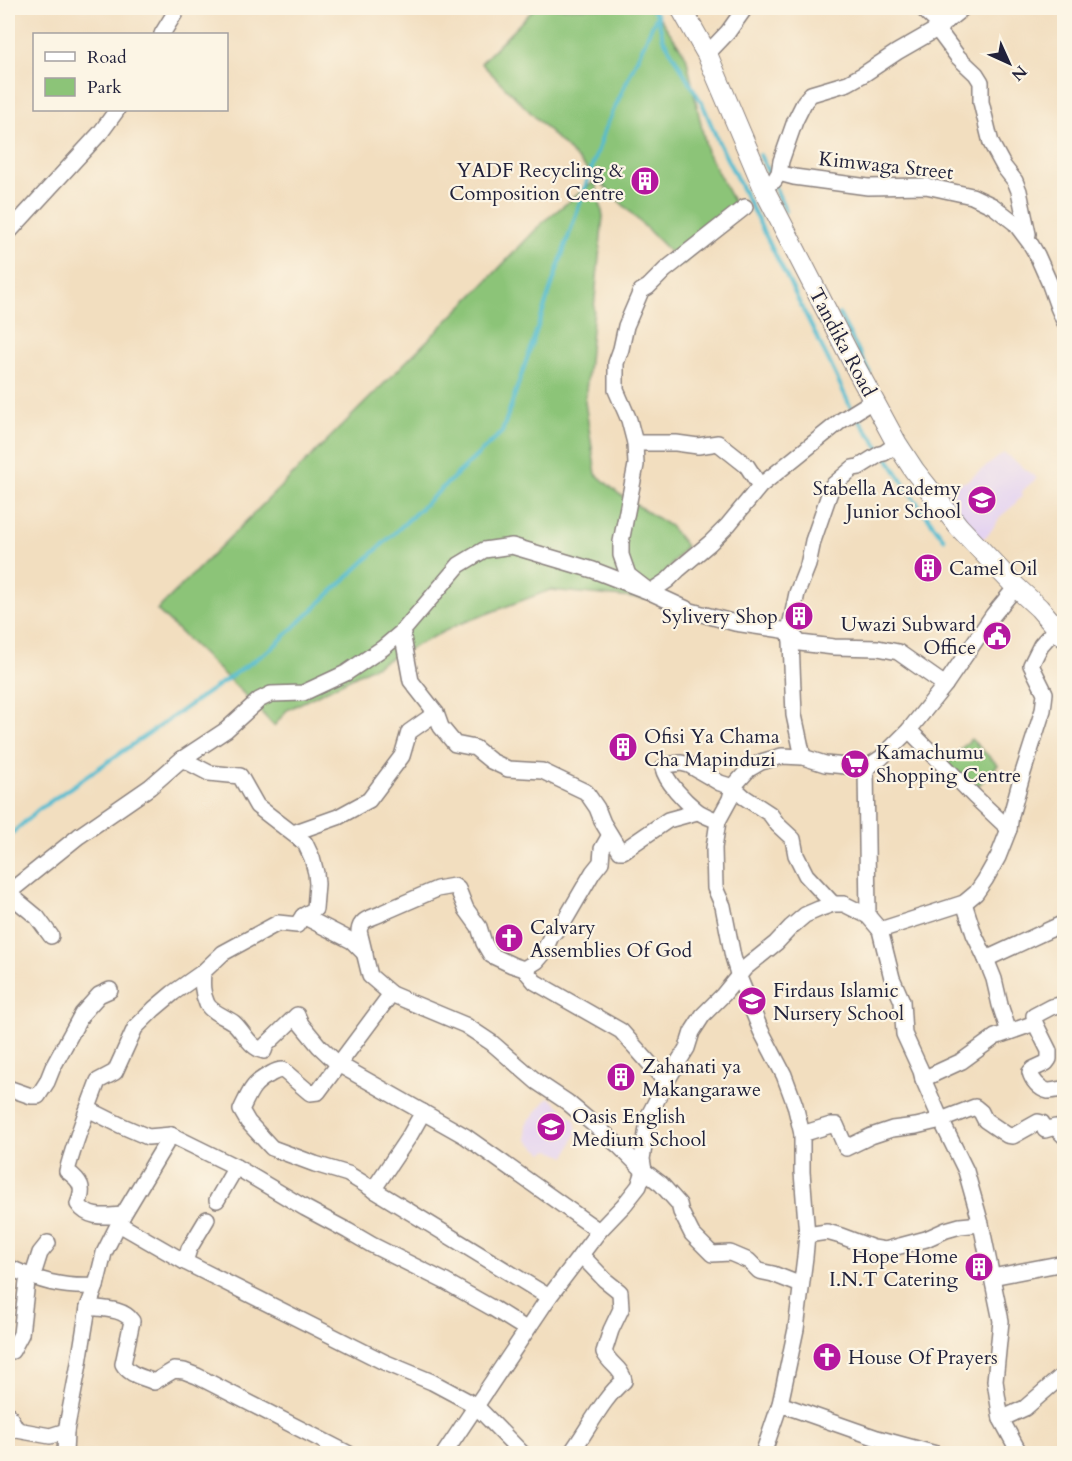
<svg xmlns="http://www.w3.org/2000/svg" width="1072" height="1461" font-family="Cardo,serif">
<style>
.built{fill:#e4d3f1}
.green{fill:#8cc478;stroke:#57735a;stroke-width:1.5}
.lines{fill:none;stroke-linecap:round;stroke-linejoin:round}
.stream{stroke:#53bcd0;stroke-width:4}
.minor-casing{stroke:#8a807d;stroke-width:18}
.tertiary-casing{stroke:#8a807d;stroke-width:22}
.minor{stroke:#fff;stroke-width:15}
.tertiary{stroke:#fff;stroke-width:20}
.labels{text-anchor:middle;stroke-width:4.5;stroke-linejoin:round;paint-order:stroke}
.street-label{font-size:20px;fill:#22223b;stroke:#fcf5e5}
.poi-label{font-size:20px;fill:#22223b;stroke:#fcf5e5;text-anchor:start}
</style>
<rect width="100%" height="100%" fill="#fcf5e5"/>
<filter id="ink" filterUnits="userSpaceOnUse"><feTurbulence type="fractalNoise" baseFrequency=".0167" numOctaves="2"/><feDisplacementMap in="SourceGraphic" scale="12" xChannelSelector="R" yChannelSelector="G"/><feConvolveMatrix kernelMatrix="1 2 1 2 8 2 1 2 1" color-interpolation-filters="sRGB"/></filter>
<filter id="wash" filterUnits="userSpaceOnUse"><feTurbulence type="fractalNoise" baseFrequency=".008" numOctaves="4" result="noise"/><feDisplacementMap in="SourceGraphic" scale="24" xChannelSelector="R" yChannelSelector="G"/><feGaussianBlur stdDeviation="1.35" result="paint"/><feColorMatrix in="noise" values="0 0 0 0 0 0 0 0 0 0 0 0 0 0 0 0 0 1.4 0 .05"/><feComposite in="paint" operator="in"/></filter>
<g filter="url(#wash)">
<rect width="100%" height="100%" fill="#f2debf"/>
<!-- built -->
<g class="built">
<path d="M1004 453 1037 478 1022 491V496L1013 506 1002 515 988 535 982 539 968 530 943 491 955 483 965 482Z"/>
<path d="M549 1097 575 1120 577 1131 566 1157 550 1150 543 1153 527 1140 526 1124Z"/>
</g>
<!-- green -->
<g class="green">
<path d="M535 8H653L686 56 707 152 734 203 683 265 481 63Z"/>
<path d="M595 181 603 216 585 402 596 474 619 494 670 526 686 546 645 599 550 590 457 625 287 710 274 726 246 696 157 610 483 285 544 221Z"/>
<path d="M971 739 998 765 975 789 946 764Z"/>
</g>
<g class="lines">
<!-- stream -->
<g class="stream">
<path d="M651 8 657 15 663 38 703 105 718 141 829 361 851 408"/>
<path d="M760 155 771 178"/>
<path d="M774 185 786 211"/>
<path d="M839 314 870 373"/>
<path d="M892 414 922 458"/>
<path d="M856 416 880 448"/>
<path d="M887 457 912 496 944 539"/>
<path d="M8 837 38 810 272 648 502 432 605 129 657 15"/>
</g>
</g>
</g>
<g filter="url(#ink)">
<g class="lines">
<!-- minor casing -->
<g class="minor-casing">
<g id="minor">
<path d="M922 8 941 26"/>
<path d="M937 29 958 57 976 74 981 82V102L991 143 1004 167 1015 181 1019 191 1028 234"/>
<path d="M162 34 178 8"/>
<path d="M707 54 728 32 745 8"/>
<path d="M779 173 794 177 868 187 926 186 972 196 993 206 1015 223 1030 243 1037 255 1049 282 1058 307 1064 321"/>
<path d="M774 181 779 173 781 161 795 121 805 101 811 94 848 83 864 74 897 52 937 29 963 8"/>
<path d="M745 207 665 270 648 287 641 291 626 326 621 349 616 363V390L629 420 635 443 636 465 621 542V555L628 575 650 592 668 580 679 569 710 543 728 525 760 486 842 420 874 400"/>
<path d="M8 233 101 132 117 110"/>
<path d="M635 443H676L698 446 718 443 747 466 760 486"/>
<path d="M402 632 411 681 436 713 441 727 455 744 475 748 491 761 508 769 542 771 586 792 597 808 603 823 620 851H623L668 820 697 812"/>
<path d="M909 730 974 796 1009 829"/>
<path d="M803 757 794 715 791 641 789 631 797 593 808 565 813 541 832 486 853 468 859 467 880 454 884 453 897 444"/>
<path d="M182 759 209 773 240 776 257 806 305 843 312 858 316 873 317 884 315 909 303 916"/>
<path d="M866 768 868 916 880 930 892 978 902 1001 904 1034 921 1071 923 1079 941 1120 966 1171 981 1224 1001 1321 995 1381 999 1407 1001 1419 1020 1454"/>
<path d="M718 821C711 818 702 815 696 810 685 801 666 782 663 768L666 765 681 763 689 765 720 783 733 787 744 797 770 814 778 825 793 839 796 855 806 875 833 904"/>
<path d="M293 833 338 817 369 800 402 756 409 732 436 713"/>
<path d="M8 893 79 836 150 787 182 759 226 730 259 700 271 694 303 693 346 673 383 648 402 632 459 565 484 550 512 546 593 570 650 592 691 611 735 623 789 631 800 643 834 647 878 648 898 652 945 685"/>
<path d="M8 893 37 917 51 936"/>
<path d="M964 903 974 934 986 959 994 979 1000 1005 1009 1032"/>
<path d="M880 930 964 903 976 893 985 880 998 857 1009 829 1011 815 1021 779 1043 710 1045 693 1031 665 1041 645 1056 628"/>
<path d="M986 959 1064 923"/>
<path d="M524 969 537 961 543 954 551 936 565 920 593 872 601 862 602 849 610 835"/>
<path d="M203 972C202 984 202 993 207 1004 212 1013 226 1017 234 1023 244 1032 250 1048 264 1051L266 1045 297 1015 301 1024 319 1046 338 1064 465 1136 599 1231"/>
<path d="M391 994 318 1092 310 1093 283 1070C276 1070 274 1072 269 1075 252 1083 249 1094 241 1110L248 1122 272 1148 315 1164 348 1174 549 1297"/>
<path d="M1064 1004 1051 1007 1034 1016 1035 1023 1049 1051V1059L1046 1063 1033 1069 1030 1072C1032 1080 1039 1089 1048 1091 1053 1091 1060 1089 1064 1089"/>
<path d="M923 1079 962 1061 995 1037 1035 1023"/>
<path d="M666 1082 621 1031 535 982 524 969 512 965 491 955 484 943 479 927 466 909 458 889 454 886 437 889 384 912C373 919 361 917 359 931L370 976 391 994 465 1025 492 1043 537 1082 567 1102 618 1145 644 1171 661 1184 679 1204 681 1212 692 1234 712 1254 730 1253 749 1261 759 1271 773 1274 801 1285"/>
<path d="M8 1088 31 1096H38L47 1082 53 1067 82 1014 99 995 110 990"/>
<path d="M88 1109 120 1125 148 1137 171 1135"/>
<path d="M802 1134 831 1125H836L846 1148 871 1136 892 1129 916 1126 941 1120 975 1107 981 1112 985 1120 1007 1135 1013 1136 1038 1122 1042 1123 1045 1130 1055 1127 1064 1136"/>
<path d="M373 1190 410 1135 423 1112"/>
<path d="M217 1200 236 1167"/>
<path d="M123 1215C106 1216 89 1220 78 1204 85 1188 81 1181 67 1171 75 1140 87 1111 98 1081L115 1072 135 1028 154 1009 173 993 203 972 223 953 278 923 297 925 303 916 352 941 365 954"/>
<path d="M119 1224 185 1262 384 1362 432 1382 475 1405 523 1454"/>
<path d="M807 1235 827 1232 841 1236 873 1248 885 1250 926 1239 946 1230 960 1226 981 1224"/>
<path d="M185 1262 189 1249 207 1219"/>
<path d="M8 1267C40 1281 61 1288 96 1286"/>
<path d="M992 1277 1064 1263"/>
<path d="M88 1307C103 1309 123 1308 132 1321L123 1364C129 1375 143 1377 154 1382L174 1370 184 1371 197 1376 349 1454"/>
<path d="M12 1351 21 1334 27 1282 32 1278 40 1253 48 1243"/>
<path d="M780 1404 877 1438 936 1454"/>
<path d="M8 1414 17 1430 50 1436 66 1431"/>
<path d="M1001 1419 1025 1408 1064 1374"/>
<path d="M65 1454 66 1431 78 1369 88 1307 96 1286 104 1253 123 1215 171 1135 236 1167 305 1208 348 1231 372 1245 446 1282 494 1309 526 1329"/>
<path d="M444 1454 549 1297 599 1231 624 1205 639 1186 644 1171 642 1159 649 1115 666 1082 687 1048 692 1032 703 1015 723 995 745 968 776 943 791 927 805 915 819 909 833 904H844L868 916"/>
<path d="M570 1454C587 1432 603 1397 624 1381 622 1368 610 1365 604 1352L611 1330 621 1309 620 1292 605 1280 581 1255"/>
<path d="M763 1454 780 1404 796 1329 805 1257 807 1235 802 1172V1134L795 1105 784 1075 761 1031 739 977 733 957 723 906 715 888 714 848 718 821 730 799 733 787 749 769 761 762 782 756 803 757 825 764 866 768 881 758 909 730 945 685 993 615 1016 587"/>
</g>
</g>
<!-- tertiary casing -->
<g class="tertiary-casing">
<path id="tertiary" d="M681 8 707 54 766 193 857 370 897 444 914 470 959 527 1016 587 1039 608 1064 637"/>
</g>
<!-- minor -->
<use href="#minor" class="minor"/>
<!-- tertiary -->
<use href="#tertiary" class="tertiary"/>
</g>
</g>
<!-- icons -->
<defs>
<g id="building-disc" transform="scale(1.5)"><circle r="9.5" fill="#b5179e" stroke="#fcf5e5"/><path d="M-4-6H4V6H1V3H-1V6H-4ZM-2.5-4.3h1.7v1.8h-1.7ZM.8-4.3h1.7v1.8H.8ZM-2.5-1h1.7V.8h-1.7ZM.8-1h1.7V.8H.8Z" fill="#fff"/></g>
<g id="school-disc" transform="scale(1.5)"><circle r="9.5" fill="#b5179e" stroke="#fcf5e5"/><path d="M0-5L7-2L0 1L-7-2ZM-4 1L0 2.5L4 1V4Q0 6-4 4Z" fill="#fff"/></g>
<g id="civic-disc" transform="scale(1.5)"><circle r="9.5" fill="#b5179e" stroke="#fcf5e5"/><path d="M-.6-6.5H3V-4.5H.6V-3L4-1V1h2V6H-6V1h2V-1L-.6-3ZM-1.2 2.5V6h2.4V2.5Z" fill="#fff"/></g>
<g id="supermarket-disc" transform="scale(1.5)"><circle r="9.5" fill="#b5179e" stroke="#fcf5e5"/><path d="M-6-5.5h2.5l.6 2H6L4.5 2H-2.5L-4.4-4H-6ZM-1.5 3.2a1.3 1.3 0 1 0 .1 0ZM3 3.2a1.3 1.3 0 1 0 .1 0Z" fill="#fff"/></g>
<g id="church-disc" transform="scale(1.5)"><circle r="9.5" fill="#b5179e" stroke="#fcf5e5"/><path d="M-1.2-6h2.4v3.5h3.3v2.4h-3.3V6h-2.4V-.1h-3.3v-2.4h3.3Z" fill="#fff"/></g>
</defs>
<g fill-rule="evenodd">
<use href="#building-disc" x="645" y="181"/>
<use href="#school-disc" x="982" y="500"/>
<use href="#building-disc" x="928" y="568"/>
<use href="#building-disc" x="799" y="616"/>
<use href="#civic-disc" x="997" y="636"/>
<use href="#building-disc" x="623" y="747"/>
<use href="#supermarket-disc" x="855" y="764"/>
<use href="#church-disc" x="509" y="938"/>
<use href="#school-disc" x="752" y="1001"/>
<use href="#building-disc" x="621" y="1077"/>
<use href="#school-disc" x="551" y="1127"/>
<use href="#building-disc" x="979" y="1267"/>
<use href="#church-disc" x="827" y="1357"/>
</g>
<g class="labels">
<!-- street labels -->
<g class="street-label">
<text transform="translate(886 165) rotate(6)" y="7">Kimwaga Street</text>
<text transform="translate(843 342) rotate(62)" y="7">Tandika Road</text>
</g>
<!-- poi labels -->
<g class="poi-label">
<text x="624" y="177" text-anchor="end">YADF Recycling &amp;<tspan x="624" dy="23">Composition Centre</tspan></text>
<text x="961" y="495" text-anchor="end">Stabella Academy<tspan x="961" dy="23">Junior School</tspan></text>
<text x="949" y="575">Camel Oil</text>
<text x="778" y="623" text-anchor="end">Sylivery Shop</text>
<text x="976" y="631" text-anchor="end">Uwazi Subward<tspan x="976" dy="23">Office</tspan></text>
<text x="644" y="743">Ofisi Ya Chama<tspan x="644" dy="23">Cha Mapinduzi</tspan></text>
<text x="876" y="759">Kamachumu<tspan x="876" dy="23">Shopping Centre</tspan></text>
<text x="530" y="934">Calvary<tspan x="530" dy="23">Assemblies Of God</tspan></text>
<text x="773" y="997">Firdaus Islamic<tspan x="773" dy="23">Nursery School</tspan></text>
<text x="642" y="1073">Zahanati ya<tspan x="642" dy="23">Makangarawe</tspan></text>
<text x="572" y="1123">Oasis English<tspan x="572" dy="23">Medium School</tspan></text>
<text x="958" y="1263" text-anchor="end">Hope Home<tspan x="958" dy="23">I.N.T Catering</tspan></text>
<text x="848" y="1364">House Of Prayers</text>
</g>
</g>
<!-- margin -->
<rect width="1072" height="1461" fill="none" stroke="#fcf5e5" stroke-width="30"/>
<!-- legend -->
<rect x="33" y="33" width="195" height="78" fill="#fcf5e5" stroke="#a5a1a1" stroke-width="1.5"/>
<rect x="45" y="52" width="30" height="9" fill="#ffffff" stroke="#a5a1a1" stroke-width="1.5"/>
<text x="87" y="63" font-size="18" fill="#22223b">Road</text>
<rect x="45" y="78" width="30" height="18" fill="#8cc478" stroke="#a5a1a1" stroke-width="1.5"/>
<text x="87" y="93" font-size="18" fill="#22223b">Park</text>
<!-- north arrow -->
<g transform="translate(1009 63) rotate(135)" stroke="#fcf5e5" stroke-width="4.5" paint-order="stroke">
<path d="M0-4.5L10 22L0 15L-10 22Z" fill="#22223b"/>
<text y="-9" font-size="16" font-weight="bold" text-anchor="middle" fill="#22223b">N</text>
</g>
</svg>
